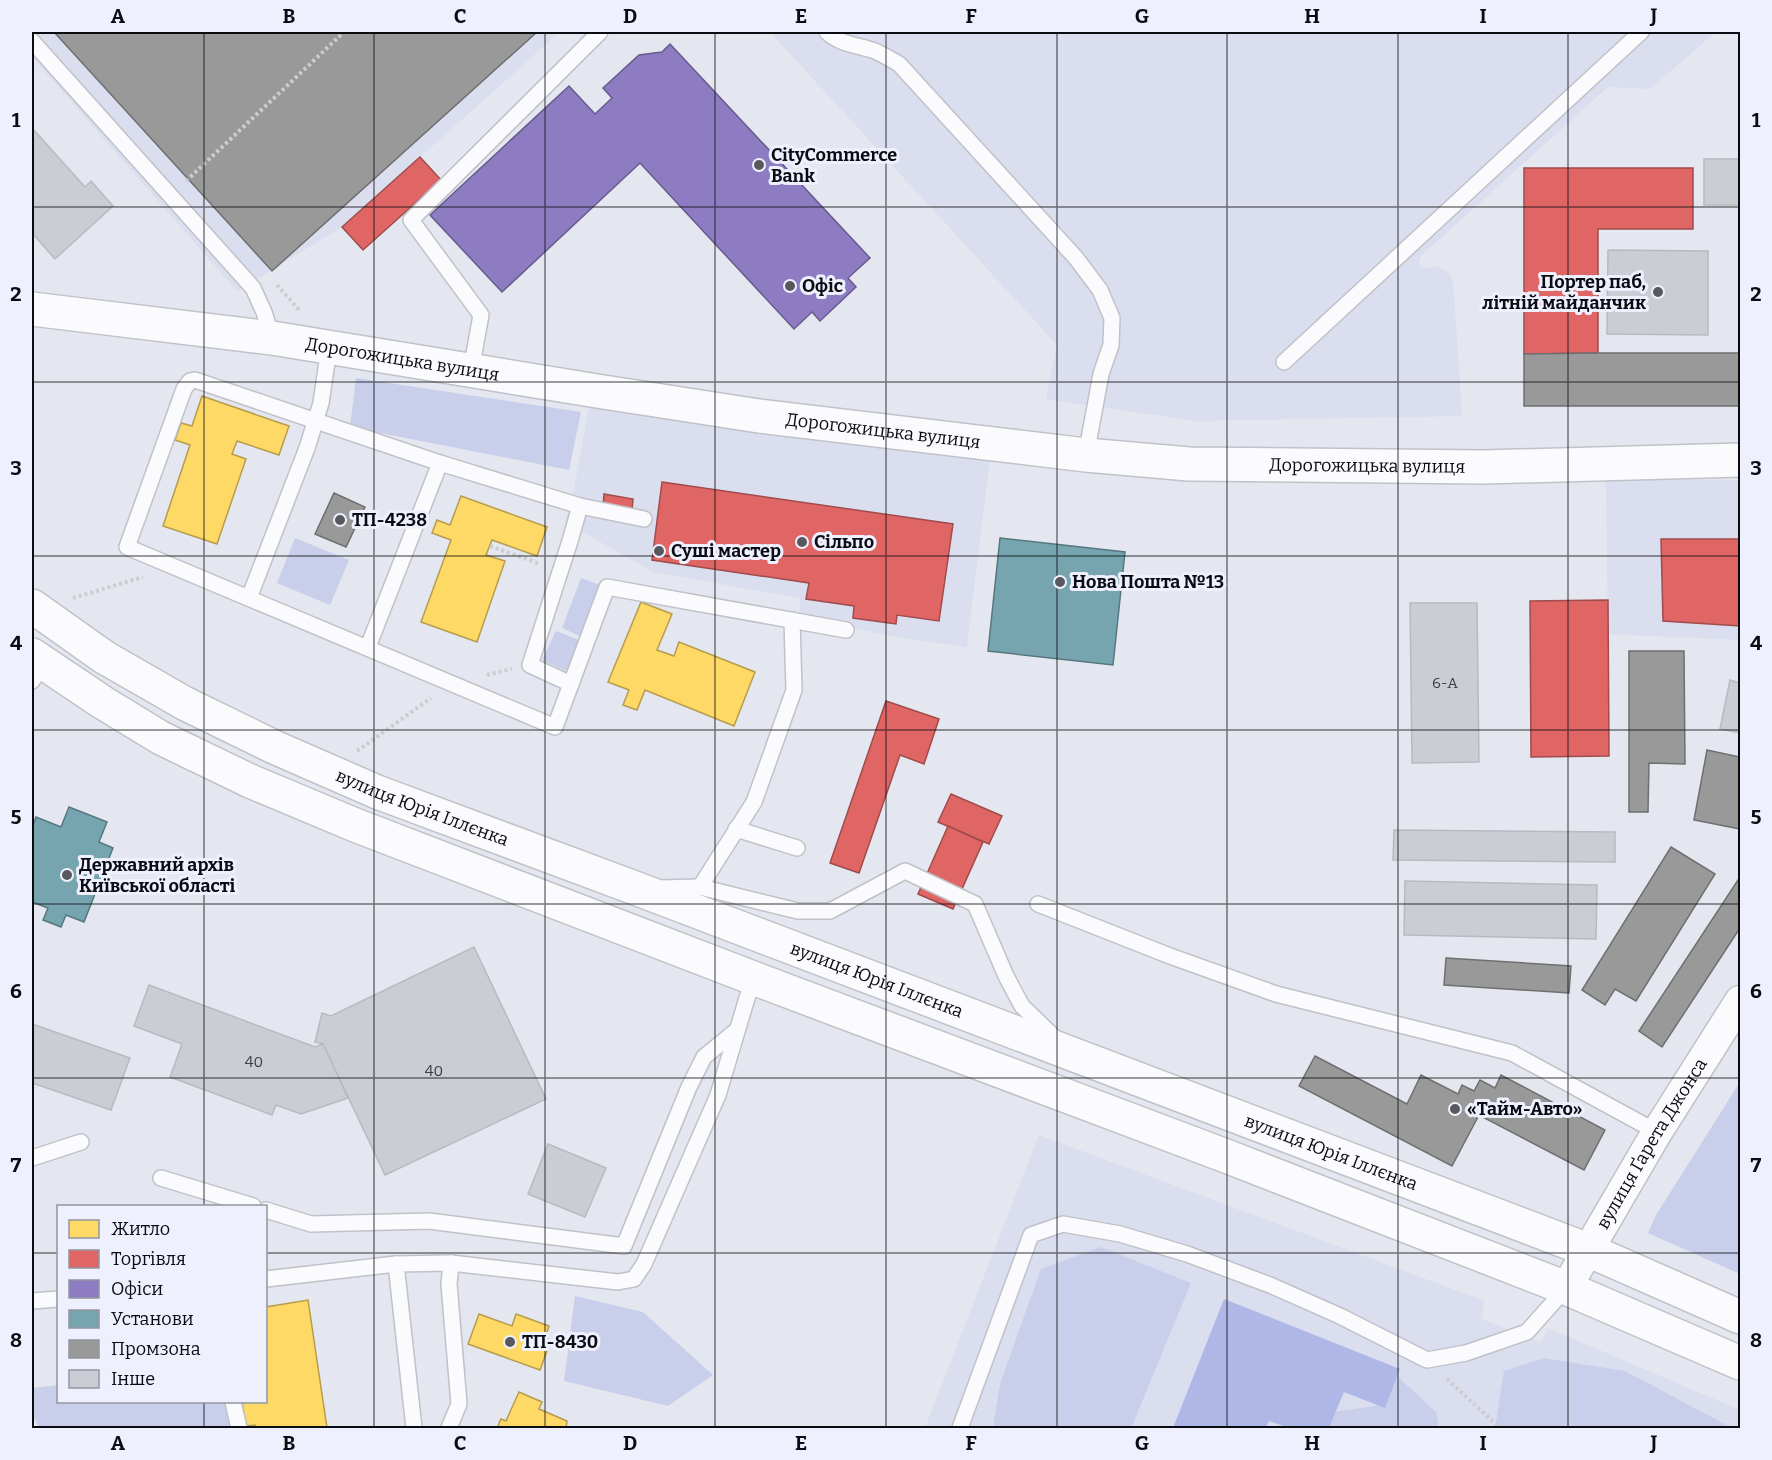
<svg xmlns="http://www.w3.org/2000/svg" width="1772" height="1460" font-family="Bitter,serif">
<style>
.built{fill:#dadeee}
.green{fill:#c9cfea}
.water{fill:#afb7e7}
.homes{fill:#ffd966;stroke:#b69c4c;stroke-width:1.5}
.shops{fill:#e06666;stroke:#a04b4c;stroke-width:1.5}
.offices{fill:#8e7cc3;stroke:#675a8e;stroke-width:1.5}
.public{fill:#76a5af;stroke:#567780;stroke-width:1.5}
.industry{fill:#999;stroke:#6e6f70;stroke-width:1.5}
.building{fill:#cccdd4;stroke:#b8bac0;stroke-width:1.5}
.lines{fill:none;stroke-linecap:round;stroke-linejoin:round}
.service-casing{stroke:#c0c2c9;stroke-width:18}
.minor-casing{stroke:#c0c2c9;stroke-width:33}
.tertiary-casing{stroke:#c0c2c9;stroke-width:36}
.secondary-casing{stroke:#c0c2c9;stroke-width:36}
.path{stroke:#cccdcf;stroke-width:4;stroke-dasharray:3 3;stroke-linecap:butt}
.service{stroke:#fbfbfd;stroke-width:15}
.minor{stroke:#fbfbfd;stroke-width:30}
.tertiary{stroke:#fbfbfd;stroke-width:33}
.secondary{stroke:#fbfbfd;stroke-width:33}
.grid{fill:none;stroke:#0b0c11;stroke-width:1.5;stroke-opacity:0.55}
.poi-dot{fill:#57595f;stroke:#eef1fd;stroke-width:2}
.labels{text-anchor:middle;stroke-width:6;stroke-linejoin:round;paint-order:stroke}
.number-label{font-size:15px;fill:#3d3e44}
.poi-label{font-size:18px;font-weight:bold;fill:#0b0c11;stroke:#eef1fd;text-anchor:start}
.street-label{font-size:18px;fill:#0b0c11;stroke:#eef1fd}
.neatline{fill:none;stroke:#0b0c11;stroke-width:2}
.grid-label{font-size:20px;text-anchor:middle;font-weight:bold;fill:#0b0c11}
</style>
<rect width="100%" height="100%" fill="#e4e7ef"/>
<!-- built -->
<g class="built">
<path d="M32 32H560L342 227 237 291 32 57Z"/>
<path d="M770 32H1716L1650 89 1608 87 1421 256 1419 264 1423 268 1439 267 1448 272 1453 280 1462 416 1195 421 1046 399 1057 345Z"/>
<path d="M591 396 990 457 967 647 900 638 799 616 800 598 653 572 565 522 573 495Z"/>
<path d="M1606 479 1740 480V640L1608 634Z"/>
<path d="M1039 1135 1485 1301 1481 1319 1541 1342 1548 1328 1740 1410V1428H925Z"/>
</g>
<!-- green -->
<g class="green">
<path d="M356 378 581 412 569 470 350 427Z"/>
<path d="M295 538 349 560 330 605 277 583Z"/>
<path d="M581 578 603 586 582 637 562 628Z"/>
<path d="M556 631 581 641 566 671 542 660Z"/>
<path d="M1740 1082V1274L1648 1233 1656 1215Z"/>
<path d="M1101 1247 1191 1283 1132 1426 1136 1428H993L1000 1384 1041 1269Z"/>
<path d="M575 1296 643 1312 713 1375 668 1406 564 1381Z"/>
<path d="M1544 1358 1625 1371 1732 1428H1495L1504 1371Z"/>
<path d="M1397 1376 1436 1412 1439 1428H1315L1333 1412 1375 1406Z"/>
<path d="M58 1385V1402H225L231 1428H39L32 1414V1388Z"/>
</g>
<!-- water -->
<path class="water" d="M1224 1299 1400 1369 1385 1408 1344 1392 1329 1428H1289L1269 1421 1266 1428H1173Z"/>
<!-- homes -->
<g class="homes">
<path d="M202 396 289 426 279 455 237 441 232 454 246 459 217 544 163 526 190 445 175 440 181 423 192 426Z"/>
<path d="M461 496 547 527 537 556 492 540 486 555 505 561 477 642 421 622 451 540 432 533 437 520 450 525Z"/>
<path d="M641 602 672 614 657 650 674 656 679 642 755 672 734 726 645 690 637 710 623 705 629 690 608 682Z"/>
<path d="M308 1300 327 1428H255V1425L246 1426 242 1402H266V1307Z"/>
<path d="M479 1314 512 1326 516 1314 549 1326 545 1338 551 1340 540 1370 468 1344Z"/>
<path d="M519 1392 542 1402 539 1409 567 1421 566 1428H497L501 1419 506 1421Z"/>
</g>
<!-- shops -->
<g class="shops">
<path d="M420 157 441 180 363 250 342 227Z"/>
<path d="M1524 168H1693V229H1598V353L1524 354Z"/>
<path d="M662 482 953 524 939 621 897 615 896 624 853 618 854 606 806 599 809 583 652 560Z"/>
<path d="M604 494 633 499 632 511 603 507Z"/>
<path d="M1661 539H1740V626L1663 621Z"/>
<path d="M1608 600 1609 756 1531 757 1530 601Z"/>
<path d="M886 701 939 719 924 764 900 755 859 873 830 863Z"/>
<path d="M951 794 1002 816 989 844 938 822Z"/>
<path d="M948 826 983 842 953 909 918 894Z"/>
</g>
<!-- offices -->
<path class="offices" d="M670 44 870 258 848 278 856 287 820 321 812 312 794 329 640 163 502 292 430 215 569 86 595 114 612 98 603 88 639 55 662 52Z"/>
<!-- public -->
<g class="public">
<path d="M1000 538 1125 552 1113 665 988 651Z"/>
<path d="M69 807 107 822 99 842 113 848 84 922 66 915 61 927 43 920 48 908 32 902V828L36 817 61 827Z"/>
</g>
<!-- industry -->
<g class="industry">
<path d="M54 32H537L272 271Z"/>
<path d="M1598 353H1740V406H1524V354Z"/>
<path d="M334 493 365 507 346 547 315 534Z"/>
<path d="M1629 651H1684L1685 764 1649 763 1648 812H1629Z"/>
<path d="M1707 750 1740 757V829L1694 820Z"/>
<path d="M1671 847 1715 874 1636 1001 1615 989 1605 1005 1582 990Z"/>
<path d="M1740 877V928L1662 1047 1639 1031Z"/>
<path d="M1446 958 1571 966 1569 993 1444 985Z"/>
<path d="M1315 1056 1407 1104 1421 1075 1458 1094 1462 1085 1474 1091 1480 1080 1495 1088 1501 1075 1605 1130 1584 1170 1479 1115 1452 1166 1299 1086Z"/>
</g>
<!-- building -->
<g class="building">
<path d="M32 128 85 187 91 181 113 206 55 259 32 233Z"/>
<rect x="1704" y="159" width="36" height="46"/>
<path d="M1608 250 1708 251V335L1607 334Z"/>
<path d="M1410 603H1477L1479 762 1412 763Z"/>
<path d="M1730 680 1740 683V733L1720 729Z"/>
<path d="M1394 830 1615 832V862L1393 860Z"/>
<path d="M1405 881 1597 885 1596 939 1404 935Z"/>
<path d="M474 947 546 1099 385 1175 323 1044 315 1042 322 1013 331 1016Z"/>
<path d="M149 985 315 1047 323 1044 348 1098 301 1114 276 1105 272 1115 170 1077 182 1044 134 1026Z"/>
<path d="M32 1024 130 1058 111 1110 32 1083Z"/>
<path d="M548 1144 606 1168 585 1217 528 1194Z"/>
</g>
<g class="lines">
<!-- service casing -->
<g class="service-casing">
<g id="service">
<path d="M827 32C839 44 857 45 872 50 881 53 890 59 899 64L1076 258 1100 290 1112 318 1111 345 1101 374 1086 455"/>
<path d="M32 41 253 288 264 312 272 338"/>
<path d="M1284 362 1641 32"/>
<path d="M471 370 481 315 411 220 600 32"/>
<path d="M644 519 580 506 440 463 195 380 190 381 184 389 127 547 555 727 607 587 846 630"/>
<path d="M249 598 307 448 321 403 329 348"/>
<path d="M368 647 440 463"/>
<path d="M32 681 44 663"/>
<path d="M571 684 530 665 570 541 580 506"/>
<path d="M736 829 797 848"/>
<path d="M700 887 754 802 794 690 792 620"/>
<path d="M659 888 700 887 798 911H830L905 871 975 904 1006 976 1022 1006 1055 1038"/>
<path d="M1038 904 1170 956 1276 994 1512 1053 1657 1132"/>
<path d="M32 1158 81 1142"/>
<path d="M161 1178 253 1206"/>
<path d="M266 1210 311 1224 429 1221 624 1246 689 1087 704 1057 737 1030"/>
<path d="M266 1279 396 1264"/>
<path d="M32 1301 58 1299"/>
<path d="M233 1402 239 1428"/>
<path d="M414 1428 396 1264 451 1263 618 1282 634 1279 644 1264 718 1095 753 978"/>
<path d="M449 1428 459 1404 449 1284 451 1263"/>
<path d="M960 1428 1031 1235 1063 1224 1120 1234 1187 1254 1270 1285 1340 1316 1427 1360 1466 1353 1527 1332 1566 1288"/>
</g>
</g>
<!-- minor casing -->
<g class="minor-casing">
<g id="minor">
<path id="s1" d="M1566 1288 1657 1132 1740 1001"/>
</g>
</g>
<!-- tertiary casing -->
<g class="tertiary-casing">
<g id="tertiary">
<path id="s2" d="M32 309 272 338 597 391 759 416 1086 455 1189 464 1484 467 1740 460"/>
</g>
</g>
<!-- secondary casing -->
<g class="secondary-casing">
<g id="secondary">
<path id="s3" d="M32 606 104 657 184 703 274 747 377 792 635 888 1588 1250 1740 1317"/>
<path d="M32 655 102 702 161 738 250 781 355 825 753 978 1226 1156 1566 1288 1740 1363"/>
</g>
</g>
<!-- path -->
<g class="path">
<path d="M186 181 344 32"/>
<path d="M277 285 300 311"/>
<path d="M490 546 540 564"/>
<path d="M73 598 143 577"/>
<path d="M487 675 512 669"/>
<path d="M357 751 431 698"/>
<path d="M1447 1379 1500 1428"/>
</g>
<!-- service -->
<use href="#service" class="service"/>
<!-- minor -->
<use href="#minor" class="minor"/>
<!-- tertiary -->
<use href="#tertiary" class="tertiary"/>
<!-- secondary -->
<use href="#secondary" class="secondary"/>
</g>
<!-- grid -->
<path class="grid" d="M204 32V1206M374 32V1428M545 32V1428M715 32V1428M886 32V1428M1057 32V1428M1227 32V1428M1398 32V1428M1568 32V1428M32 207H1740M32 382H1740M32 556H1740M32 730H1740M32 904H1740M32 1078H1740M32 1253H58M266 1253H1740M204 1402V1428"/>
<!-- markers -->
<g class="poi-dot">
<circle cx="759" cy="165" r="6"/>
<circle cx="790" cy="286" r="6"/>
<circle cx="1658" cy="292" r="6"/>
<circle cx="340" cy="520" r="6"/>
<circle cx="802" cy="542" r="6"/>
<circle cx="659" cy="551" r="6"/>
<circle cx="1060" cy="582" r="6"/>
<circle cx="67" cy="875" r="6"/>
<circle cx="1455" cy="1109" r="6"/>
<circle cx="510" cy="1342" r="6"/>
</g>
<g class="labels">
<!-- number labels -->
<g class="number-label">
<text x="1445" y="688">6-А</text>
<text x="254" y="1067">40</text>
<text x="434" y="1076">40</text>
</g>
<!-- poi labels -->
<g class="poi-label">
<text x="771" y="161">CityCommerce<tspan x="771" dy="21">Bank</tspan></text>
<text x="1646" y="288" text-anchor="end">Портер паб,<tspan x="1646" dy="21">літній майданчик</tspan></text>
<text x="802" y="292">Офіс</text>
<text x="352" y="526">ТП-4238</text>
<text x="814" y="548">Сільпо</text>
<text x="671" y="557">Суші мастер</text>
<text x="1072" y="588">Нова Пошта №13</text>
<text x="79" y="871">Державний архів<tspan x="79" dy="21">Київської області</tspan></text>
<text x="1467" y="1115">«Тайм-Авто»</text>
<text x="522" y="1348">ТП-8430</text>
</g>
<!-- street labels -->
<g class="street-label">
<text dy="6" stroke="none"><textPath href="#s2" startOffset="374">Дорогожицька вулиця</textPath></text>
<text dy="6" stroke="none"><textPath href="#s2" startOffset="860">Дорогожицька вулиця</textPath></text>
<text dy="6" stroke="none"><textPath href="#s2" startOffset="1346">Дорогожицька вулиця</textPath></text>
<text dy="6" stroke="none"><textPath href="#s3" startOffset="441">вулиця Юрія Іллєнка</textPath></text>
<text dy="6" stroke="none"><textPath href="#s3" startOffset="927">вулиця Юрія Іллєнка</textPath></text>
<text dy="6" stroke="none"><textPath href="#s1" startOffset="168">вулиця Ґарета Джонса</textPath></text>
<text dy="6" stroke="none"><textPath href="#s3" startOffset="1413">вулиця Юрія Іллєнка</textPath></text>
</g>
</g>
<!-- border -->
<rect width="1772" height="1460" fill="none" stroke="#eef1fd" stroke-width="66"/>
<!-- legend -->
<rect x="57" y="1205" width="210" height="198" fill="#eef1fd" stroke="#93959f" stroke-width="1.5"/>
<rect x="69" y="1220" width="30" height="18" fill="#ffd966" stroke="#93959f" stroke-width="1.5"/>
<text x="111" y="1235" font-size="18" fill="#0b0c11">Житло</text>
<rect x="69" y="1250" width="30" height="18" fill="#e06666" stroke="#93959f" stroke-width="1.5"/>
<text x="111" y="1265" font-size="18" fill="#0b0c11">Торгівля</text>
<rect x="69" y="1280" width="30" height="18" fill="#8e7cc3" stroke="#93959f" stroke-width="1.5"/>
<text x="111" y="1295" font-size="18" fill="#0b0c11">Офіси</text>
<rect x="69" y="1310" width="30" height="18" fill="#76a5af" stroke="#93959f" stroke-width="1.5"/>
<text x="111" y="1325" font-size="18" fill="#0b0c11">Установи</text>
<rect x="69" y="1340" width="30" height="18" fill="#999999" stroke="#93959f" stroke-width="1.5"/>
<text x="111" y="1355" font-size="18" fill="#0b0c11">Промзона</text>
<rect x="69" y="1370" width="30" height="18" fill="#cccdd4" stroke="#93959f" stroke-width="1.5"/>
<text x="111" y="1385" font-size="18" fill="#0b0c11">Інше</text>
<rect x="33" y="33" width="1706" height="1394" class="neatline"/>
<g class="grid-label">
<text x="118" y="23">A</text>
<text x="289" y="23">B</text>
<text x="460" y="23">C</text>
<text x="630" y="23">D</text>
<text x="801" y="23">E</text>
<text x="971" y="23">F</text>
<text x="1142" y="23">G</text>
<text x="1312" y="23">H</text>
<text x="1483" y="23">I</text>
<text x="1654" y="23">J</text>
<text x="16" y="127">1</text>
<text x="1756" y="127">1</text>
<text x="16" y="301">2</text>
<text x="1756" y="301">2</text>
<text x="16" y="475">3</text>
<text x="1756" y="475">3</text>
<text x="16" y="650">4</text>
<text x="1756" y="650">4</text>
<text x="16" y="824">5</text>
<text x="1756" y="824">5</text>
<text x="16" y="998">6</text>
<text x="1756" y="998">6</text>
<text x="16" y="1172">7</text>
<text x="1756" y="1172">7</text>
<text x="16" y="1347">8</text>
<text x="1756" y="1347">8</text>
<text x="118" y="1450">A</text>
<text x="289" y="1450">B</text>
<text x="460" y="1450">C</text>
<text x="630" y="1450">D</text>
<text x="801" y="1450">E</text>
<text x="971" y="1450">F</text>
<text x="1142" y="1450">G</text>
<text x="1312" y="1450">H</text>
<text x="1483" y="1450">I</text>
<text x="1654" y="1450">J</text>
</g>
</svg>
